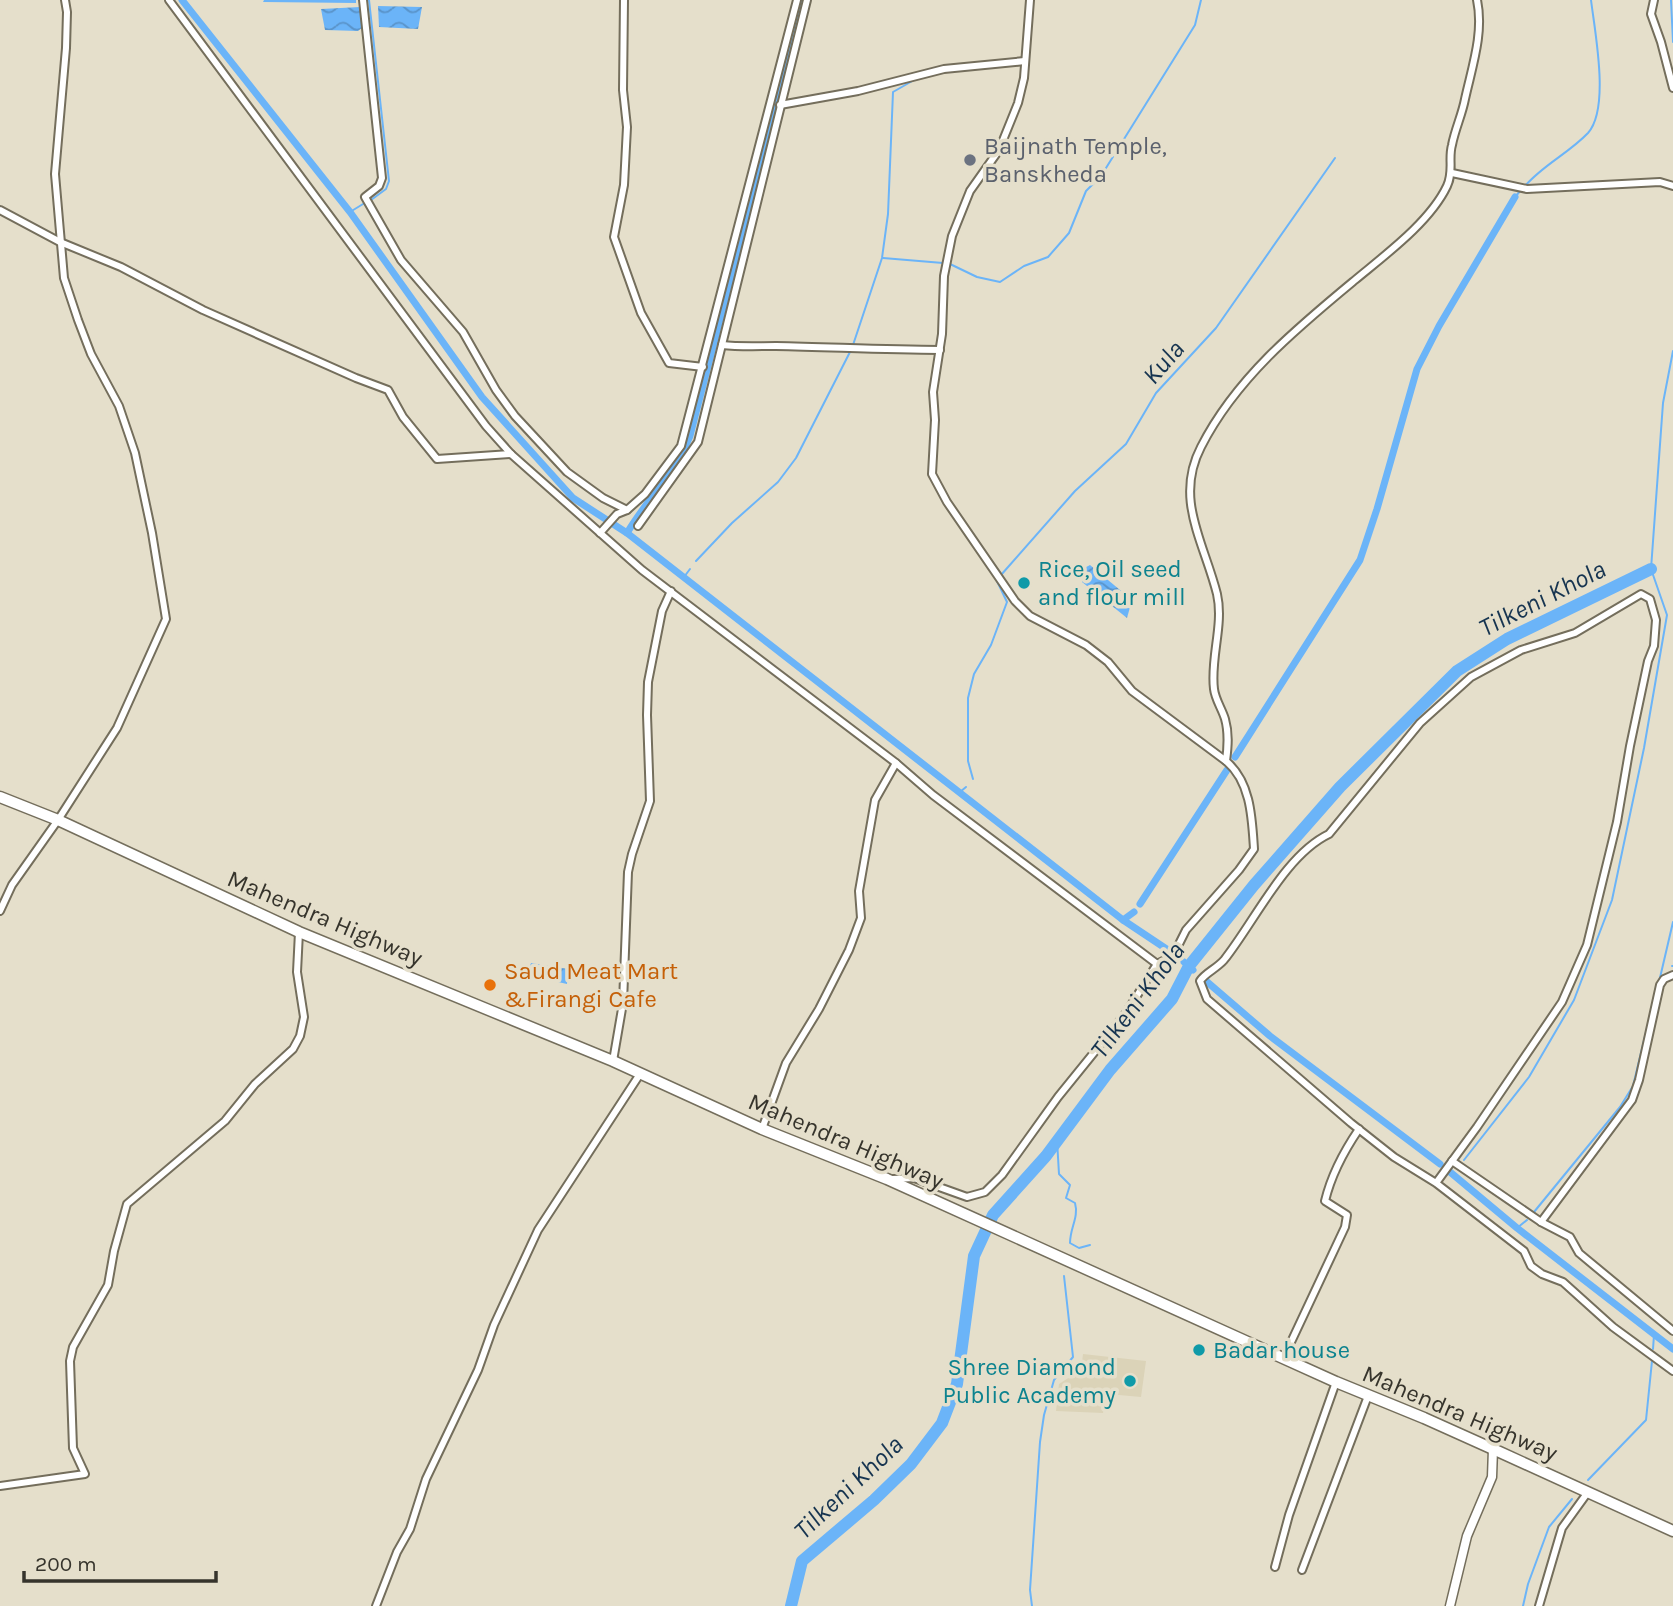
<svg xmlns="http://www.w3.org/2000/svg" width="1673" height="1606" font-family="Karla,sans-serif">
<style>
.built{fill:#dbd3b8}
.water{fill:url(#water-waves)}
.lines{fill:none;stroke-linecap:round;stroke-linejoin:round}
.stream{stroke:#6bb4f8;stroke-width:2}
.canal{stroke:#6bb4f8;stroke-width:7}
.river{stroke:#6bb4f8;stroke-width:12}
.minor-casing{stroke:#746e5c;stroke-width:10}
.tertiary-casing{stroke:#746e5c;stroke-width:11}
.primary-casing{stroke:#746e5c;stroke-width:13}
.trunk-casing{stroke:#746e5c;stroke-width:13}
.minor{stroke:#fff;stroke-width:6}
.tertiary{stroke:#fff;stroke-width:8}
.primary{stroke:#fff;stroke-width:10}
.trunk{stroke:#fff;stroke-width:10}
.worship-dot{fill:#6b7280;stroke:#e5dfcb;stroke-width:2.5}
.culture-dot{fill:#0f9aa8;stroke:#e5dfcb;stroke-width:2.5}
.food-dot{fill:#e8710a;stroke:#e5dfcb;stroke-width:2.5}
.labels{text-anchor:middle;stroke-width:7;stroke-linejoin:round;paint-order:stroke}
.worship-label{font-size:24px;fill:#5b616d;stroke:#e5dfcb;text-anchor:start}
.culture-label{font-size:24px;fill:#0d838f;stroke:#e5dfcb;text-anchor:start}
.street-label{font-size:24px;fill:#36342c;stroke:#e5dfcb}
.food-label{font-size:24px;fill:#c56008;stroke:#e5dfcb;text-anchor:start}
.water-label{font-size:26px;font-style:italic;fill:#163450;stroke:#e5dfcb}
</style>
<defs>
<pattern id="water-waves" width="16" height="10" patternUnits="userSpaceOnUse" patternTransform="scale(1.75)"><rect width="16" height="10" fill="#6bb4f8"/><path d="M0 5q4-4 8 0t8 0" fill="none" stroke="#5993c9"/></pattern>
</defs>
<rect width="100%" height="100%" fill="#e5dfcb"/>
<!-- built -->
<path class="built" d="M1083 1354 1146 1361 1141 1397 1108 1394 1103 1413 1056 1411 1059 1384 1076 1373 1077 1367 1082 1362Z"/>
<!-- water -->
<g class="water">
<path d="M264 0H356V3L263 2Z"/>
<path d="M378 6 422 7 418 29 379 27Z"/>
<path d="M360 7 363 27 358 31 325 30 321 9Z"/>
<path d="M1090 565 1132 600 1127 618 1082 582C1082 574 1083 568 1090 565Z"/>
<path d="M531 963 568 969 567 984 527 975Z"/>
</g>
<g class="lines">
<!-- stream -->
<g class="stream">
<path d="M369 0 389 181 386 189 371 200"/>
<path d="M1671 0 1673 42"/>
<path d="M1525 186C1543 165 1569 153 1588 133 1610 108 1595 33 1591 0"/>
<path d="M1515 197 1521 190"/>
<path d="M350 212 363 204"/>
<path d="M883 258 943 263"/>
<path d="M950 264 977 277 1000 282 1024 266 1048 257 1069 233 1086 191 1101 176 1195 25 1201 0"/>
<path d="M853 345 882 258 888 214 893 92 914 80"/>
<path d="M696 561 732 523 778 482 796 458 851 350"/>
<path d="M1001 575 1075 491 1126 444 1156 393 1216 328 1335 158"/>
<path d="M684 577 690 569"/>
<path d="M973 779 968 761V698L974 674 991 645 1007 602 996 579"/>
<path d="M960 792 966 787"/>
<path d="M1672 966H1673"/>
<path d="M1659 982 1673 922"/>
<path d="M1057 1140 1059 1174 1070 1185 1066 1198 1075 1203C1079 1217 1070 1228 1070 1243L1079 1248 1090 1245"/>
<path d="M1464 1160 1529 1077 1574 1000 1612 900 1644 748 1667 615 1651 569 1663 403 1673 351"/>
<path d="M1534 1212 1620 1107 1633 1086 1647 1028"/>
<path d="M1517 1228 1527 1220"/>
<path d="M1653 1349 1654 1335"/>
<path d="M1588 1480 1646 1420 1652 1361"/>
<path d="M1032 1606 1030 1590 1040 1442 1044 1415 1054 1380 1073 1357 1064 1276"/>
<path d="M1523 1606 1528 1584 1549 1527 1572 1499"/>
</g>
<!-- canal -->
<g class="canal">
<path d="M182 0 350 212 482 397 573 498 627 533 1123 920 1168 950"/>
<path d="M627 533C647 500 675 471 690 436L802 0"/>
<path d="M1235 757 1360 560 1377 509 1417 369 1439 326 1515 197"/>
<path d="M1140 904 1227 770"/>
<path d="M1123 920 1134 912"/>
<path d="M1184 962 1193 970"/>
<path d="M1206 981 1270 1036 1440 1164"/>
<path d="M1450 1172 1517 1228 1673 1349"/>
</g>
<!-- river -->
<path class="river" d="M791 1606 802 1561 874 1500 911 1464 942 1423 957 1384 974 1256 993 1215 1046 1156 1110 1070 1172 999 1189 966 1254 885 1340 787 1457 671 1507 639 1651 569"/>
<!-- minor casing -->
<g class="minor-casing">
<g id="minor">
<path d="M169 0 486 426 511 454 642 570 896 763 933 795 1157 964"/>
<path d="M363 0 382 178 379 186 365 197 401 260 463 332 496 390 515 416 567 472 603 498 627 510"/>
<path d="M624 0 623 90 627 127 624 185 614 237 641 313 669 363 703 367"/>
<path d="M1030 0 1024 78 1018 103 999 150 970 191 952 236 944 276 942 334 933 392 935 420 932 474 947 502 1015 601 1030 616 1086 645 1108 662 1132 691 1226 761"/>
<path d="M1654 0 1651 14 1661 42 1673 88"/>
<path d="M780 105 858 91 944 69 1025 61"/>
<path d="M1452 173 1527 189 1660 182 1673 186"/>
<path d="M0 210 60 242 121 267 203 310 356 378 388 390 403 417 437 459 511 454"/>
<path d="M722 345C740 347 758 346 776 346 831 347 885 350 940 350"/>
<path d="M638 526 698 442 807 0"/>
<path d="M600 533 617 514 627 510 645 494 681 446 797 0"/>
<path d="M0 911 12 885 58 820 117 728 166 619 152 533 135 453 119 406 91 354 78 320 64 278 55 174 66 48 67 12 65 0"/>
<path d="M613 1061 623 1003 628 872 632 854 650 801 647 715 648 682 662 611 671 591"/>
<path d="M762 1129 786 1063 819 1009 849 950 861 918 859 891 875 800 896 763"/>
<path d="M1452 1161 1541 1222 1570 1237 1579 1253 1673 1331"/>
<path d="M893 1179 914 1178 967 1197 985 1192 1002 1175 1058 1097 1126 1013 1157 964 1169 958 1176 950 1186 930 1239 870 1254 849C1252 818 1251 782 1226 761 1228 746 1229 733 1225 719 1222 709 1215 699 1214 689 1210 658 1224 625 1217 594 1204 542 1174 499 1201 447 1236 378 1297 328 1355 280 1385 255 1430 222 1447 186 1454 171 1448 159 1452 145 1455 129 1462 115 1465 99 1472 67 1484 33 1477 0"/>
<path d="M1436 1183 1477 1127 1562 1002 1587 945 1617 822 1630 746 1648 661 1654 646 1656 620 1650 599 1641 594 1575 633 1521 650 1471 677 1420 723 1329 834C1285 855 1255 921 1224 960 1216 969 1205 973 1200 981L1207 999 1351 1123 1394 1157 1436 1183 1524 1251 1531 1266 1542 1274 1563 1282 1613 1327 1673 1371"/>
<path d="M1541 1222 1632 1100 1639 1080 1660 985 1664 979 1673 975"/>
<path d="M1284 1357 1345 1227 1347 1215 1325 1201C1331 1176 1344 1151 1359 1129"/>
<path d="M0 1486 85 1474 73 1448 70 1361 73 1347 108 1285 114 1251 127 1204 225 1121 255 1084 293 1049 300 1036 304 1017 297 972 299 932"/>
<path d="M1275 1567 1289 1515 1336 1382"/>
<path d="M1302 1570 1368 1396"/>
<path d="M376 1606 397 1552 410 1529 426 1479 478 1370 494 1325 538 1230 640 1074"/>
<path d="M1539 1606 1562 1528 1588 1492"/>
</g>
</g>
<!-- tertiary casing -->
<g class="tertiary-casing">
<path id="tertiary" d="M1450 1606 1467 1536 1492 1477 1493 1449"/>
</g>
<!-- primary casing -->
<g class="primary-casing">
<path id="primary" d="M1493 1449 1673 1531"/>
</g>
<!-- trunk casing -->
<g class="trunk-casing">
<path id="trunk" d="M0 797 58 820 299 932 613 1061 762 1129 887 1179 1336 1382 1424 1418 1493 1449"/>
</g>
<!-- minor -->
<use href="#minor" class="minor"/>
<!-- tertiary -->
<use href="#tertiary" class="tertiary"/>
<!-- primary -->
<use href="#primary" class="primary"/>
<!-- trunk -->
<use href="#trunk" class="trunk"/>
</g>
<!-- markers -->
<circle class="worship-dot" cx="970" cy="160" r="7"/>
<g class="culture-dot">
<circle cx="1024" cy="583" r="7"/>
<circle cx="1199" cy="1350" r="7"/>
<circle cx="1130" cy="1381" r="7"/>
</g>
<circle class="food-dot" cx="490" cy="985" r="7"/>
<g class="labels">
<!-- worship labels -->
<g class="worship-label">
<text x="984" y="154">Baijnath Temple,<tspan x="984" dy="28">Banskheda</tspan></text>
</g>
<!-- culture labels -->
<g class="culture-label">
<text x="1038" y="577">Rice, Oil seed<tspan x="1038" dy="28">and flour mill</tspan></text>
<text x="1213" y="1358">Badar house</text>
<text x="1116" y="1375" text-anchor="end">Shree Diamond<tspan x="1116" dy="28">Public Academy</tspan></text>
</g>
<!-- street labels -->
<g class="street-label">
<text transform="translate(325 918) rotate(23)" y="8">Mahendra Highway</text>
<text transform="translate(846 1141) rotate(23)" y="8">Mahendra Highway</text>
<text transform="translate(1460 1413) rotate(23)" y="8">Mahendra Highway</text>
</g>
<!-- food labels -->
<g class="food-label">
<text x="504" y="979">Saud Meat Mart<tspan x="504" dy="28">&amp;Firangi Cafe</tspan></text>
</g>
<!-- water labels -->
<g class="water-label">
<text transform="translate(1163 362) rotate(-49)" y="9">Kula</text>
<text transform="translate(1542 598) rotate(-27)" y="9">Tilkeni Khola</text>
<text transform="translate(1137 1000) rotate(-53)" y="9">Tilkeni Khola</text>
<text transform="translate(848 1487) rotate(-43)" y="9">Tilkeni Khola</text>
</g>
</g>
<!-- scale -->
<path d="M24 1571v10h192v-10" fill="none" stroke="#36342c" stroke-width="3.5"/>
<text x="35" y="1571" font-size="21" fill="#36342c" stroke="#e5dfcb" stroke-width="5" paint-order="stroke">200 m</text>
</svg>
